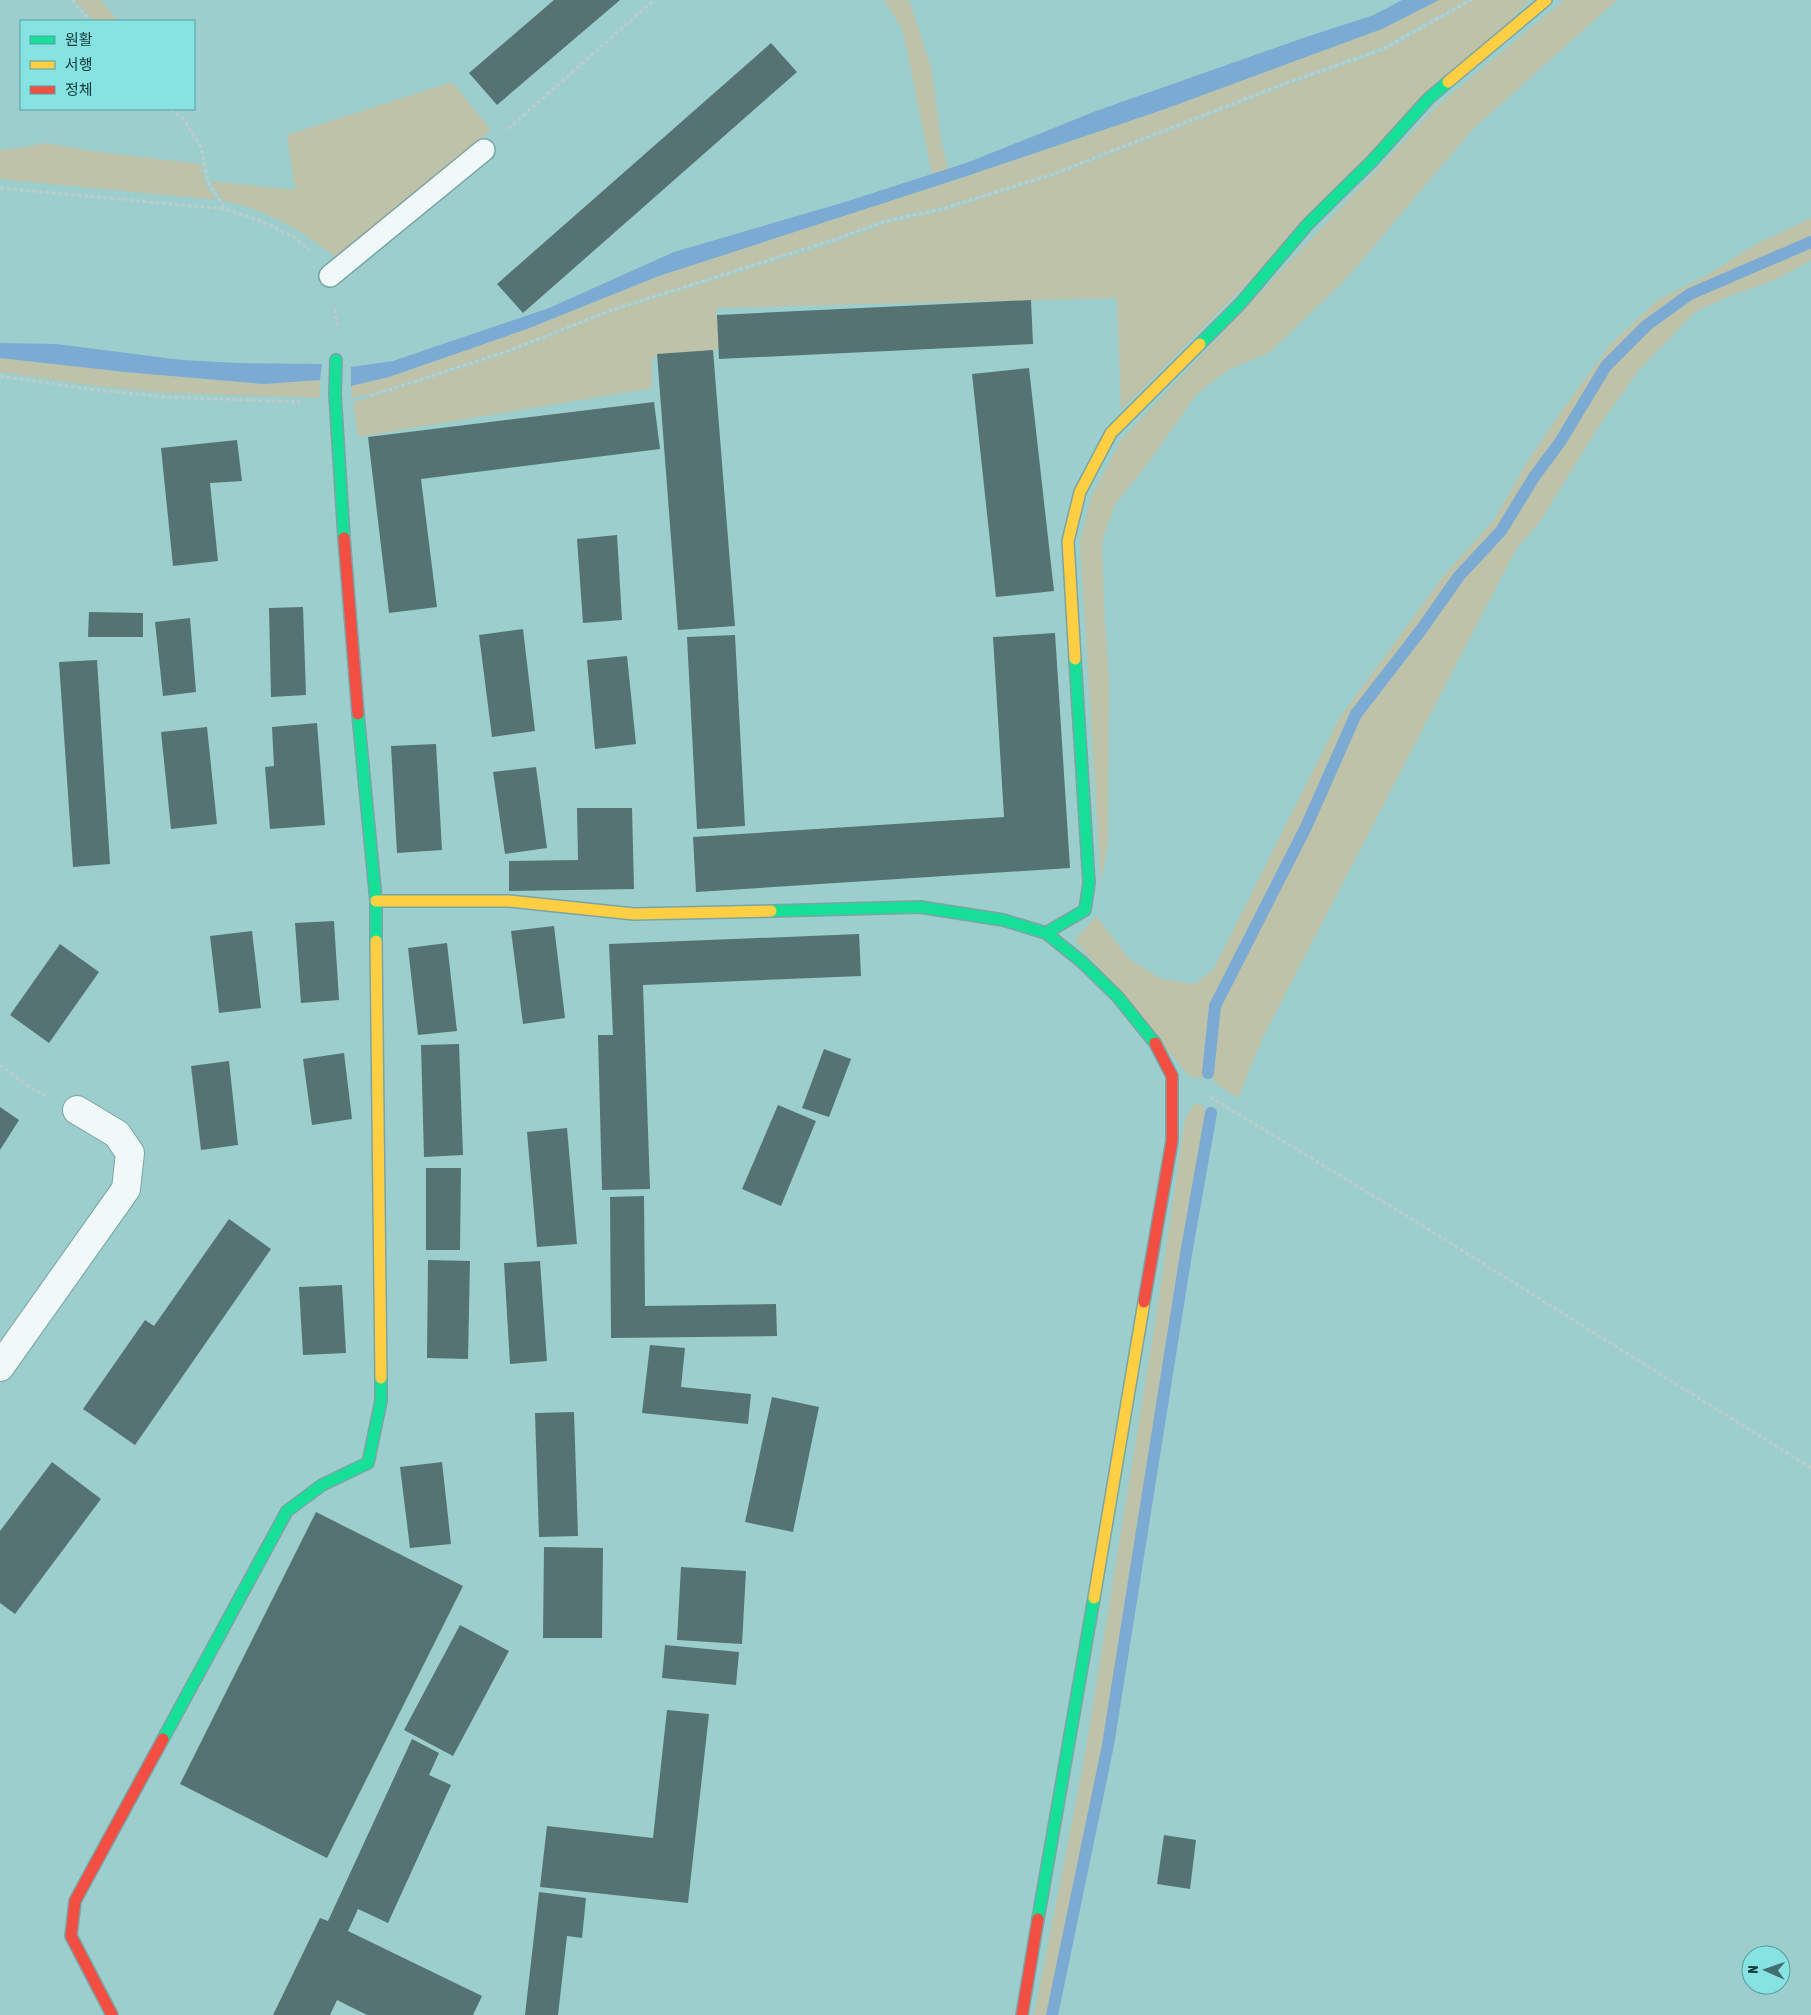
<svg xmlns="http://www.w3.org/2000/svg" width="1811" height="2015" font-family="'Asap Condensed','Noto Sans KR',sans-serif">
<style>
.green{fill:#bec2a9}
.water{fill:#7babd3}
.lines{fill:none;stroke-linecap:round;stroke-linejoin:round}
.stream{stroke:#7babd3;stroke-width:12}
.building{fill:#557373}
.lane-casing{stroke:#7ba4a4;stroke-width:24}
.street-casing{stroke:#7ba4a4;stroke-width:30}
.fast-casing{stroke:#7ba4a4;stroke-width:14}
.slow-casing{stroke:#7ba4a4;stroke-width:14}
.jam-casing{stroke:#7ba4a4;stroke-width:14}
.path{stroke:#bccccc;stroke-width:3;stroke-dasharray:4 2.5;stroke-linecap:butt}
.lane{stroke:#f0f8f8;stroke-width:21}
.street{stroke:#f0f8f8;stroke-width:28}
.fast{stroke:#16e098;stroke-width:11}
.slow{stroke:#ffcf43;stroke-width:11}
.jam{stroke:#f24e42;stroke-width:11}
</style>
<rect width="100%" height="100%" fill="#9bcecd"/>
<!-- green -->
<g class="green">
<path d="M75 0H101L109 11 120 21H94Z"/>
<path d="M884 0H909L932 71 941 141 948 169 932 174 903 31Z"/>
<path d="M1439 0H1467L1382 47 1280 84 1053 173 942 207 886 219 835 238 611 309 508 350 373 394 352 398 351 386 389 377 527 329 659 276 964 177 1165 109 1382 29Z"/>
<path d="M1474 0H1530L1121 410 1117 298 716 308 720 349 652 358V388L358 437 353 402 373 397 509 353 612 312 836 242 887 223 943 211 1054 176 1282 87 1384 51Z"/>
<path d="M1564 0H1617L1474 128 1345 280 1269 353 1228 370 1197 394 1143 470 1115 504 1102 542 1104 608 1109 672 1108 842 1101 883 1080 542 1091 497 1121 440 1437 106Z"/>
<path d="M452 82 491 130 340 259C324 250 311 238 295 229 273 216 248 205 223 201L210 181 295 190 287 135Z"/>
<path d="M45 143 92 151 201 164 205 183 216 200 0 179V150L13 149Z"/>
<path d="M1811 218V239L1688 290 1645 322 1604 364 1557 440 1530 475 1498 529 1456 573 1419 628 1353 711 1303 826 1212 1006 1204 1072 1202 1079 1189 1076 1075 940 1096 916 1129 959 1161 979 1194 984 1213 970 1339 719 1444 575 1494 520 1524 467 1560 413 1611 344 1658 300 1709 274 1754 245Z"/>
<path d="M1811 247V260L1807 263 1772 281 1730 296 1695 312 1639 370 1599 426 1539 523 1516 549 1263 1037 1238 1098 1215 1083 1211 1073 1219 1008 1309 829 1359 716 1424 632 1462 578 1503 533 1537 479 1563 445 1609 369 1650 328 1691 297Z"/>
<path d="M0 358 172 376 264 384 320 380V398L165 393 88 385 0 372Z"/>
<path d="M1194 1104 1202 1105 1207 1113 1181 1253 1104 1744 1047 2015H1034L1083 1766 1157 1310 1185 1119Z"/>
</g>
<!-- water -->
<g class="water">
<path d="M1402 0H1439L1382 29 1165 109 964 177 659 276 527 329 389 377 351 386V367L393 361 549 308 674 252 845 202 969 162 1096 111 1306 37 1374 15Z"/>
<path d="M0 343 56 344 182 360 238 363 322 364 320 380 264 384 125 372 0 358Z"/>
</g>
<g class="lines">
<!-- stream -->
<g class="stream">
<path d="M1208 1073 1215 1006 1306 827 1356 714 1421 630 1459 576 1501 531 1534 477 1560 442 1606 366 1647 325 1690 294 1811 242"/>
<path d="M1052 2015 1108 1745 1186 1254 1211 1113"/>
</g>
</g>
<!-- building -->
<g class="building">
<path d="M554 0H620L497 105 469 73Z"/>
<path d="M771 43 797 72 523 313 497 284Z"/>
<path d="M1031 300 1033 344 719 359 717 315Z"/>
<path d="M713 350 735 626 678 630 657 354Z"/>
<path d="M1029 368 1054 591 996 597 972 374Z"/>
<path d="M654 402 660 449 421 479 437 607 389 613 368 437Z"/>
<path d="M237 440 242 481 210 483 218 561 173 566 161 448Z"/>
<path d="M617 535 622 620 583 623 577 539Z"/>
<path d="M303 607 306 695 271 697 269 608Z"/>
<path d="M89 612 143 613V637H88Z"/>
<path d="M190 618 196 692 163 696 155 622Z"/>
<path d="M523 629 535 731 492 737 479 635Z"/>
<path d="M1055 633 1070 868 696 892 693 837 1004 817 993 637Z"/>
<path d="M735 635 745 826 697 829 687 637Z"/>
<path d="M627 656 636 744 595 749 587 660Z"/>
<path d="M97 660 110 864 73 867 59 662Z"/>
<path d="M317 723 325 825 270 829 265 767 274 766 272 727Z"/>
<path d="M207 727 217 824 171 829 161 732Z"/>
<path d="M436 744 442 850 397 853 391 746Z"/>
<path d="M536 767 547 848 505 854 493 772Z"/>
<path d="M577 808H632L634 889 509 891V861L578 860Z"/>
<path d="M334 921 339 1000 301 1003 295 923Z"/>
<path d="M554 926 565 1018 523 1024 511 931Z"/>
<path d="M252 931 261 1008 219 1013 210 936Z"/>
<path d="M859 934 861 976 643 985 650 1189 602 1190 598 1035H613L609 944Z"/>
<path d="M447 943 457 1031 418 1035 408 948Z"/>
<path d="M60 944 99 972 49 1043 10 1015Z"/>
<path d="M459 1044 463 1155 424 1157 421 1045Z"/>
<path d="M824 1049 851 1059 829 1117 802 1108Z"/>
<path d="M344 1053 352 1119 312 1125 303 1059Z"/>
<path d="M229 1061 238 1145 201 1150 191 1066Z"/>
<path d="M778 1105 816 1121 781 1206 742 1189Z"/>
<path d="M0 1107 19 1120 0 1150Z"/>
<path d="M567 1128 577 1244 537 1247 527 1132Z"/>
<path d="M426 1168H461L460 1250H426Z"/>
<path d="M644 1196 645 1306 776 1304 777 1336 611 1338 610 1197Z"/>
<path d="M229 1219 271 1249 135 1445 83 1409 145 1320 154 1326Z"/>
<path d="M428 1260 470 1261 468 1359 427 1358Z"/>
<path d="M540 1261 547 1361 510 1364 504 1263Z"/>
<path d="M342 1285 346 1353 303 1355 299 1287Z"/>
<path d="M650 1345 685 1348 681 1387 751 1394 748 1424 642 1413Z"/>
<path d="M772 1397 819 1407 793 1532 745 1522Z"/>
<path d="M574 1412 578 1536 539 1537 535 1413Z"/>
<path d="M52 1462 101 1499 15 1614 0 1603V1531Z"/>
<path d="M442 1462 451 1544 410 1548 400 1467Z"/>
<path d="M316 1512 463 1586 327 1858 180 1784Z"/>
<path d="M544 1547 603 1548 602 1638H543Z"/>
<path d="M681 1567 746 1571 742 1644 677 1640Z"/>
<path d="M460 1625 509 1651 453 1756 404 1730Z"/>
<path d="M665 1645 739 1652 736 1685 662 1678Z"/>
<path d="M667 1710 709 1714 688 1903 540 1887 547 1826 653 1838Z"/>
<path d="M412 1739 439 1753 429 1775 451 1785 388 1923 358 1909 348 1931 482 1996 473 2015H367L337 2000 330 2015H273L320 1918 328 1921Z"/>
<path d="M1164 1835 1196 1840 1190 1889 1157 1884Z"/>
<path d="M539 1892 586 1898 582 1938 567 1936 558 2015H525Z"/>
</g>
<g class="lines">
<!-- lane casing -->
<g class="lane-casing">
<path id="lane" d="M330 276 484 150"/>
</g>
<!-- street casing -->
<g class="street-casing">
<path id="street" d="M0 1367 126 1189 130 1153 117 1134 77 1110"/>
</g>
<!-- fast casing -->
<g class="fast-casing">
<g id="fast">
<path d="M1200 344 1240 304 1308 224 1373 160 1429 98 1448 82"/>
<path d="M336 360 335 394 344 538"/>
<path d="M358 714 376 901V941"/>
<path d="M771 911 920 907 1003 920 1046 933 1082 962 1117 996 1155 1043"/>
<path d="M1046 933 1085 910 1089 883 1075 659"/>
<path d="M163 1739 287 1511 322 1485 368 1463 381 1401V1378"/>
<path d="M1038 1919 1094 1598"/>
</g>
</g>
<!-- slow casing -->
<g class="slow-casing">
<g id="slow">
<path d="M1448 82 1546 0"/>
<path d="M1075 659 1068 541 1080 492 1111 433 1200 344"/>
<path d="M376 901H509L634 914 771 911"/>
<path d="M376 941 381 1378"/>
<path d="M1094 1598 1144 1302"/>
</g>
</g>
<!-- jam casing -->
<g class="jam-casing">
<g id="jam">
<path d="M344 538 358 714"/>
<path d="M1144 1302 1172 1141V1076L1155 1043"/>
<path d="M112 2015 71 1936 75 1901 163 1739"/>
<path d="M1022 2015 1038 1919"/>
</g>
</g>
<!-- path -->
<g class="path">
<path d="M72 0 90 21"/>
<path d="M171 109 184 120 201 147 208 181 225 209"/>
<path d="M508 129 654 0"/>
<path d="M0 188 225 209 261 221 292 236 310 250"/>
<path d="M335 309 337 325"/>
<path d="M0 376 88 389 165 397 300 402"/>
<path d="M370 396 508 351 612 310 836 239 886 221 942 209 1053 174 1281 85 1383 49 1471 0"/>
<path d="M0 1065 29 1087 45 1095"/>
<path d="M1210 1097 1402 1213 1811 1468"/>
</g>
<!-- lane -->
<use href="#lane" class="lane"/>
<!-- street -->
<use href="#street" class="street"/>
<!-- fast -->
<use href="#fast" class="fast"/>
<!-- slow -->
<use href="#slow" class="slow"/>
<!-- jam -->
<use href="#jam" class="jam"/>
</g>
<!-- legend -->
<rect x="20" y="20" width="175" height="90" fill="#86e3e2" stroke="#589f9f"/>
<rect x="30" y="36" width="25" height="8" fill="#16e098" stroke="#589f9f"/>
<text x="65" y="45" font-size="15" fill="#123a3a">원활</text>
<rect x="30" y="61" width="25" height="8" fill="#ffcf43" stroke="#589f9f"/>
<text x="65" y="70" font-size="15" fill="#123a3a">서행</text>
<rect x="30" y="86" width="25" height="8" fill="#f24e42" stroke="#589f9f"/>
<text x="65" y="95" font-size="15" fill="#123a3a">정체</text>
<!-- north arrow -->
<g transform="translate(1766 1970) rotate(272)"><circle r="24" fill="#86e3e2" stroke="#589f9f"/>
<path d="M0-4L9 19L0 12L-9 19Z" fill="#426e6d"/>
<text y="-8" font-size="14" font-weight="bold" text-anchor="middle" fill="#123a3a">N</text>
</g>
</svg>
